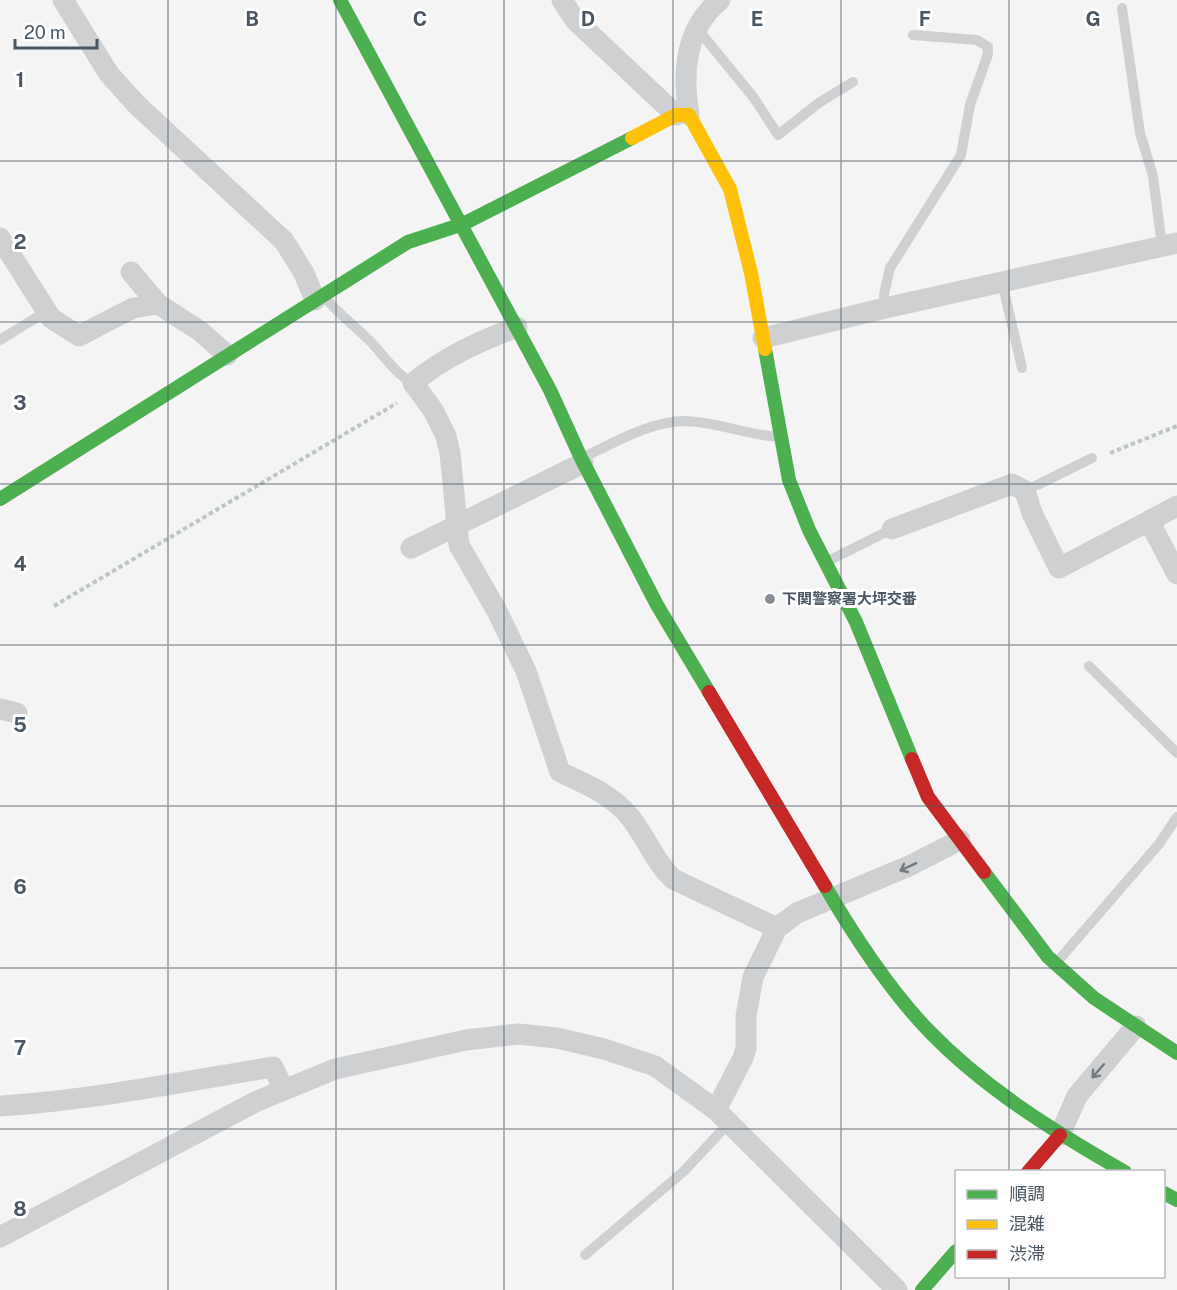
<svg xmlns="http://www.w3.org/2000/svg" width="1177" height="1290" font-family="'Public Sans','Noto Sans JP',sans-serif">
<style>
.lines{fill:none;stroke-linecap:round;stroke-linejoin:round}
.path{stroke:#bcc7c4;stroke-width:4;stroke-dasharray:4.5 3;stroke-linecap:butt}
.lane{stroke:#ced0d2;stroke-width:10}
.street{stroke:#ced0d2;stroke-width:21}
.fast{stroke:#4caf50;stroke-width:14}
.slow{stroke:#ffc107;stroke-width:14}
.jam{stroke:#c62828;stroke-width:14}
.oneway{stroke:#727b83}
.grid{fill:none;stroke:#4a5661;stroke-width:1.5;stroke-opacity:0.55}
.poi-dot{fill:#868d94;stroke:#fff;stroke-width:2}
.labels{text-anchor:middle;stroke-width:6;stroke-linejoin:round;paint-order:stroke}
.poi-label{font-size:15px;font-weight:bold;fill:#4a5661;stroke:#fff;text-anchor:start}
.grid-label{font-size:20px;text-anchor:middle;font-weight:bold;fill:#4a5661;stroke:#fff;stroke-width:6;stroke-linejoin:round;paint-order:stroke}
</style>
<rect width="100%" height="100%" fill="#f4f4f4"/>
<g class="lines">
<!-- path -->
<g class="path">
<path d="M1110 453 1177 426"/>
<path d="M54 606 397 403"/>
</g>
<!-- lane -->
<g class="lane">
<path d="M1122 8 1140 133 1153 176 1162 246"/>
<path d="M696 27 754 98 778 135 820 102 853 82"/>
<path d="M1002 282 1022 368"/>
<path d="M324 296C337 313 354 325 369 340 383 354 395 374 413 383"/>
<path d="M885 308 884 294 890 268 961 155 970 105 988 54V47L977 40 913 35"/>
<path d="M0 340 47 311"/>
<path d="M584 457C614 443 649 422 683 421 715 421 746 435 779 437"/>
<path d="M1025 491 1092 458"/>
<path d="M828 561 892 529"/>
<path d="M1089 666 1177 753"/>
<path d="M1057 962 1159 844 1177 817"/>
<path d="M585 1255 683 1172 729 1123"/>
</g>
<!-- street -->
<g class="street">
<path d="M63 0 109 74 137 105 284 241 304 273 315 300"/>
<path d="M562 0 575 20 676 115"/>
<path d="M689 115C682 72 685 29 720 0"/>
<path d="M0 238 51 318 79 336 133 308 158 304"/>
<path d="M131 272 158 304 200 331 227 355"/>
<path d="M517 327C480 341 444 357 413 383L433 410 446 436 450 453 459 545 497 611 526 671 560 772C586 784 611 794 630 817 646 837 654 861 673 879L777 928"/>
<path d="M763 338 885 308 1177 243"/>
<path d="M1177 506 1149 521 1177 574"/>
<path d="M892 529 1012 484 1025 491 1032 513 1059 568 1149 521"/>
<path d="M411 548 583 463"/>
<path d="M0 709 17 713"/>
<path d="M0 1106C92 1100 182 1082 273 1067L284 1090"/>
<path d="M716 1110 743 1058 746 1048V1016L753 977 777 928 797 913 909 866 960 840"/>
<path d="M1060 1135 1077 1096 1136 1026"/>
<path d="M0 1237 257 1101 335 1069 466 1040 518 1034 557 1038 604 1049 655 1066 716 1110 897 1290"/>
</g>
<!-- fast -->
<g class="fast">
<path d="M340 0 550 390 581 458 657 605 709 692"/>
<path d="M765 349 789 480 809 530 856 622 912 759"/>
<path d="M0 499 408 242 463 224 632 138"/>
<path d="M984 872 1048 957 1094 998 1177 1053"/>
<path d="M825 886C852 933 891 992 929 1031 985 1089 1055 1132 1125 1172"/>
<path d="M1164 1193 1177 1200"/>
<path d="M922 1290 956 1251"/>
</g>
<!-- slow -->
<path class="slow" d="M632 138 676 115H689L730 189 751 273 765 349"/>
<!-- jam -->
<g class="jam">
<path d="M709 692 825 886"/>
<path d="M912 759 928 797 984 872"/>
<path d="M1028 1172 1060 1135"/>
</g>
</g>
<!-- one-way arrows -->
<defs><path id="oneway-shaft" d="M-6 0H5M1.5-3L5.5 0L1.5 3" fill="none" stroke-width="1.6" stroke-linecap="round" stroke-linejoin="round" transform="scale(1.5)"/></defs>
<g class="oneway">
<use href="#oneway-shaft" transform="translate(908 867) rotate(155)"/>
<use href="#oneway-shaft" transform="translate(1098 1071) rotate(131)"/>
</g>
<!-- grid -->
<path class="grid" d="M168 0V1290M336 0V1290M504 0V1290M673 0V1290M841 0V1290M1009 0V1172M0 161H1177M0 322H1177M0 484H1177M0 645H1177M0 806H1177M0 968H1177M0 1129H1177M1009 1276V1290"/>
<!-- markers -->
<circle class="poi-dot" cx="770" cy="599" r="6"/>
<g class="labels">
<!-- poi labels -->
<g class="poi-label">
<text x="782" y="604">下関警察署大坪交番</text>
</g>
</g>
<g class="grid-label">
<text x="252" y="26">B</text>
<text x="420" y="26">C</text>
<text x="588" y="26">D</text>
<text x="757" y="26">E</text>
<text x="925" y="26">F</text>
<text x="1093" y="26">G</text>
<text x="20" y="87">1</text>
<text x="20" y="249">2</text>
<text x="20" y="410">3</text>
<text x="20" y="571">4</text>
<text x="20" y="732">5</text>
<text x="20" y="894">6</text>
<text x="20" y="1055">7</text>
<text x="20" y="1216">8</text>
</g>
<!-- legend -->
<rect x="955" y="1170" width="210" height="108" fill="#ffffff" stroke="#b7bbc0" stroke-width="1.5"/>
<rect x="967" y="1190" width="30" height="9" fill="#4caf50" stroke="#b7bbc0" stroke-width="1.5"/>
<text x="1009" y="1200" font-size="18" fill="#4a5661">順調</text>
<rect x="967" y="1220" width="30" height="9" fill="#ffc107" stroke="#b7bbc0" stroke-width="1.5"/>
<text x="1009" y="1230" font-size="18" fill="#4a5661">混雑</text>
<rect x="967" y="1250" width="30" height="9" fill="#c62828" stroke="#b7bbc0" stroke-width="1.5"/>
<text x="1009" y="1260" font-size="18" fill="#4a5661">渋滞</text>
<!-- scale -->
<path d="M15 39v9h82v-9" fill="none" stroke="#4a5661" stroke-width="3"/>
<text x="24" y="39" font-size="18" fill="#4a5661" stroke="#ffffff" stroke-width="4.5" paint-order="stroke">20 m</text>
</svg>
